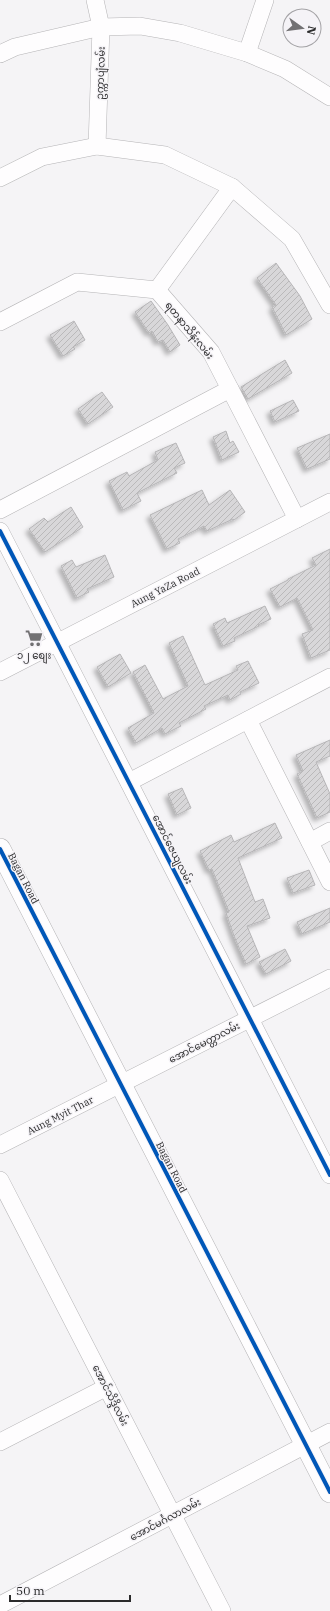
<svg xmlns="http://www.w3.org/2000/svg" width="330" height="1611" font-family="'IBM Plex Serif','Noto Sans Myanmar',serif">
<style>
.building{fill:url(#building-hatch);stroke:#b6b5b7;filter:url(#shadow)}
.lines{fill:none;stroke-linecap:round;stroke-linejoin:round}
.minor-casing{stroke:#b5b4b6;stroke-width:18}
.tertiary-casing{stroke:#b5b4b6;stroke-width:22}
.minor{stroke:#fefdfe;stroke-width:17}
.tertiary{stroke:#fefdfe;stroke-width:21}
.cycleway-casing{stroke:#f5f3f7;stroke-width:6}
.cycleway{stroke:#0057b8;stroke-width:4}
.labels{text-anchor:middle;stroke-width:3;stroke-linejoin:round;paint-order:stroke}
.street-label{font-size:10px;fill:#2b2b2c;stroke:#f5f3f7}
.poi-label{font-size:10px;fill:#2b2b2c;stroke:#f5f3f7}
</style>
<defs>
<pattern id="building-hatch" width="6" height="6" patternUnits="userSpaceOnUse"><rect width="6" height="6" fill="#d8d7d9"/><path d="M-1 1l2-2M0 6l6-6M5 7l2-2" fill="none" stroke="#bab9ba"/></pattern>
<filter id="shadow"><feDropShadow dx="-3.5" dy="3.5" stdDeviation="2" flood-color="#0004"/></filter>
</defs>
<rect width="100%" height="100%" fill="#f5f4f6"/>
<!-- building -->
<g class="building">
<path d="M276 263 300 296 312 319 286 335 272 307 276 305 257 278Z"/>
<path d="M151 301 168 325 180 345 170 352 163 340 158 342 152 331 149 333 135 312Z"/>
<path d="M74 321 85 340 73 347 75 349 63 356 50 335Z"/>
<path d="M285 360 292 373 248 399 241 387Z"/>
<path d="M102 392 113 407 88 424 78 409Z"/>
<path d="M293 400 299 411 275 422 270 411Z"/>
<path d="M226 431 230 443 233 441 239 452 222 460 213 437Z"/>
<path d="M330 434V459L307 469 297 448Z"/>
<path d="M176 443 185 463 174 468 177 473 137 493 141 501 123 510 109 481 127 472 129 476 158 460 155 452Z"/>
<path d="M202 490 209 505 230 490 245 512 234 520 233 519 207 531 204 526 178 539 180 543 167 549 150 515Z"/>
<path d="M71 507 83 527 45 552 29 529 44 518 48 522Z"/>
<path d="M330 549V650L311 658 302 634 313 630 297 598 280 607 270 589 288 580V579L316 565 312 558Z"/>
<path d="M105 555 114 577 87 589 89 592 77 598 61 566 72 560 76 567Z"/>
<path d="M265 606 271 619 258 625 259 626 234 638 235 641 223 646 213 624 225 618 227 623Z"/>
<path d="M183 636 205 685 238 670 236 666 248 661 259 683 240 692 241 694 230 700 228 695 204 706 206 709 179 723 181 726 165 734 162 728 136 743 128 728 154 713 133 672 145 665 163 699 188 686 169 643Z"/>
<path d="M120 654 131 673 108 687 97 667Z"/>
<path d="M330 740V756L316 762 330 794V812L317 818 297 774 303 771 296 755Z"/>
<path d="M182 788 191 808 177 815 168 794Z"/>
<path d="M275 823 282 838 238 858 255 902 263 899 270 918 247 926 260 957 246 964 234 936 226 913 229 912 212 869 209 870 200 851 231 835 234 842Z"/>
<path d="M309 870 315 885 293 893 287 878Z"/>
<path d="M330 908V922L302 934 297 922Z"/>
<path d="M285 949 291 961 266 974 259 962Z"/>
</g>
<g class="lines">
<!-- minor casing -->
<g class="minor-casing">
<g id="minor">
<path d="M95 0 101 27 97 146"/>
<path d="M247 53 265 0"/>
<path d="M0 54 15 47 101 27 140 26 180 33 247 53 285 69 330 97"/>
<path d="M0 178 42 157 97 146 165 155 232 187 292 239 330 305"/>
<path d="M157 290 232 187"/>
<path d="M0 322 77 282 157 290 211 352 297 519"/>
<path d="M0 510 230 389"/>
<path d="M0 531 330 1175"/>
<path d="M0 672 330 502"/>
<path d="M248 720 330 882"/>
<path d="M129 782 330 677"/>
<path d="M310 842 330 831"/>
<path d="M0 1145 330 978"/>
<path d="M0 1180 222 1611"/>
<path d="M0 1442 107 1387"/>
<path d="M0 1605 330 1432"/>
</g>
</g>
<!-- tertiary casing -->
<g class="tertiary-casing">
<path id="tertiary" d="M0 849 330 1492"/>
</g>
<!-- minor -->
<use href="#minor" class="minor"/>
<!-- tertiary -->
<use href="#tertiary" class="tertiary"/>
<!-- cycleway casing -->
<g class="cycleway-casing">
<g id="cycleway">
<path d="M0 531 330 1175"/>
<path d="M0 849 330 1492"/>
</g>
</g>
<!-- cycleway -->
<use href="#cycleway" class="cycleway"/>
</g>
<!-- icons -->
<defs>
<g id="supermarket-bare" transform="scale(1.38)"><path d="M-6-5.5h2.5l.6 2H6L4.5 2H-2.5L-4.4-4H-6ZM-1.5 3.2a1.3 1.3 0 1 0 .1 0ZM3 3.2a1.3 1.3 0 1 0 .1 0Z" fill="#727173" stroke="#f5f3f7" stroke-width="2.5" paint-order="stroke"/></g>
</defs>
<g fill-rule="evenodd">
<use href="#supermarket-bare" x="34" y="638"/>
</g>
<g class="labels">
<!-- street labels -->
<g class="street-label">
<text transform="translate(100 73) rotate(-88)" y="4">ဥက္ကာပျံလမ်း</text>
<text transform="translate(190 330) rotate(51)" y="4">ရတနာသိန်းလမ်း</text>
<text transform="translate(165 587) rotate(-27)" y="4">Aung YaZa Road</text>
<text transform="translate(173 849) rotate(63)" y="4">အောင်ဇေယျလမ်း</text>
<text transform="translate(24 878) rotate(63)" y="4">Bagan Road</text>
<text transform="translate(204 1042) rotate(-27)" y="4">အောင်မေတ္တာလမ်း</text>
<text transform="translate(60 1115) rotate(-27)" y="4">Aung Myit Thar</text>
<text transform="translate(172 1167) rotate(63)" y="4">Bagan Road</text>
<text transform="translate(111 1395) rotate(63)" y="4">အောင်သိဒ္ဒိလမ်း</text>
<text transform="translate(165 1519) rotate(-28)" y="4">အောင်မင်္ဂလာလမ်း</text>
</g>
<!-- poi labels -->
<g class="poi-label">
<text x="34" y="659">၁၂ စျေး</text>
</g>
</g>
<!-- north arrow -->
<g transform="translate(302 28) rotate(104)"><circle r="19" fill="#f5f3f7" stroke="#a4a3a6"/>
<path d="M0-3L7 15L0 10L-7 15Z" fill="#727173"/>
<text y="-6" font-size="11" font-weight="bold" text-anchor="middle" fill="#2b2b2c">N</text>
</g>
<!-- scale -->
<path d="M10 1595v6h120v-6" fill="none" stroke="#2b2b2c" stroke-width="2"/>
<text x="16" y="1595" font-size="12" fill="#2b2b2c" stroke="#f5f3f7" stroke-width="3" paint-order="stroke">50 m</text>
</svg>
